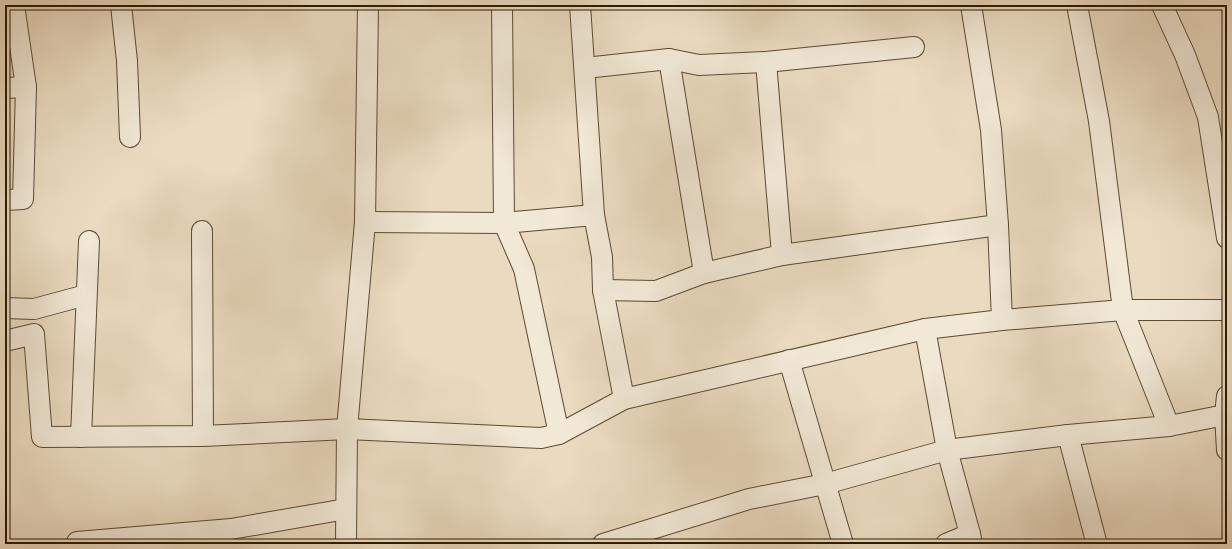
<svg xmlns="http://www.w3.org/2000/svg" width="1232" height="549" font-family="'Libre Bodoni',serif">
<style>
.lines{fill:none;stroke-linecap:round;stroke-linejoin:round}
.minor-casing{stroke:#5b4a32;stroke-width:22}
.minor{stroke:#f1e8d6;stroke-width:20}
</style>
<rect width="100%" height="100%" fill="#eadbc0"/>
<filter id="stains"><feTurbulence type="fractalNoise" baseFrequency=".005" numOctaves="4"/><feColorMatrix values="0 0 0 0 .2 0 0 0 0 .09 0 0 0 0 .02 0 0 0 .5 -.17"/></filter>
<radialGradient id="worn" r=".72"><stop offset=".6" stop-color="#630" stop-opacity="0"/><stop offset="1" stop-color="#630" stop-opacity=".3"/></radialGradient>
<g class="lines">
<!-- minor casing -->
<g class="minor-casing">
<g id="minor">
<path d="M121 5 127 61 130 137"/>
<path d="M580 5 594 215 602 257 603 290 624 399"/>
<path d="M971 5 991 130 998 225 1002 320"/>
<path d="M1162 5 1185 55 1208 117 1227 238"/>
<path d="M669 59 699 65 766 62 914 47"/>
<path d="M585 68 669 59 704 273 782 255 766 62"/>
<path d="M5 88 26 87"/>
<path d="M5 200 23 199 26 87 14 5"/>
<path d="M365 222 504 223 502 5"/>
<path d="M202 231 203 436"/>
<path d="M782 255 998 225"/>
<path d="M603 290 656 291 704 273"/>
<path d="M5 308 34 309 86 295"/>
<path d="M925 329 947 450 970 534"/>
<path d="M5 341 34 334 42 437 203 436 347 429 541 438 559 434 624 399 925 329 1002 320 1123 310 1099 121 1077 5"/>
<path d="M789 360 843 544"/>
<path d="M1227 396 1225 415 1227 450"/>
<path d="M1169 426 1225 415"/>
<path d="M559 434 524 269 504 223 594 215"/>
<path d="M1068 435 1096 541"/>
<path d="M81 437 89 241"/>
<path d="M77 542 231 529 346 509"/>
<path d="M346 544 347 429 365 222 368 5"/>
<path d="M603 544 749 499 825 484 947 450 1068 435 1169 426 1123 310H1227"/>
<path d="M946 544 970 534 972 544"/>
</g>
</g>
<!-- minor -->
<use href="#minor" class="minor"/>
</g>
<!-- margin -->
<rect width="1232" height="549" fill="none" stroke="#eadbc0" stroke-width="20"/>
<rect x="6" y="6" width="1220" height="537" fill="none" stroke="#2b1a03" stroke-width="2"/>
<rect x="10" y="10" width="1212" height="529" fill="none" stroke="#2b1a03"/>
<rect width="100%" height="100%" filter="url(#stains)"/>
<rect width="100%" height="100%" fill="url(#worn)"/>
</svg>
